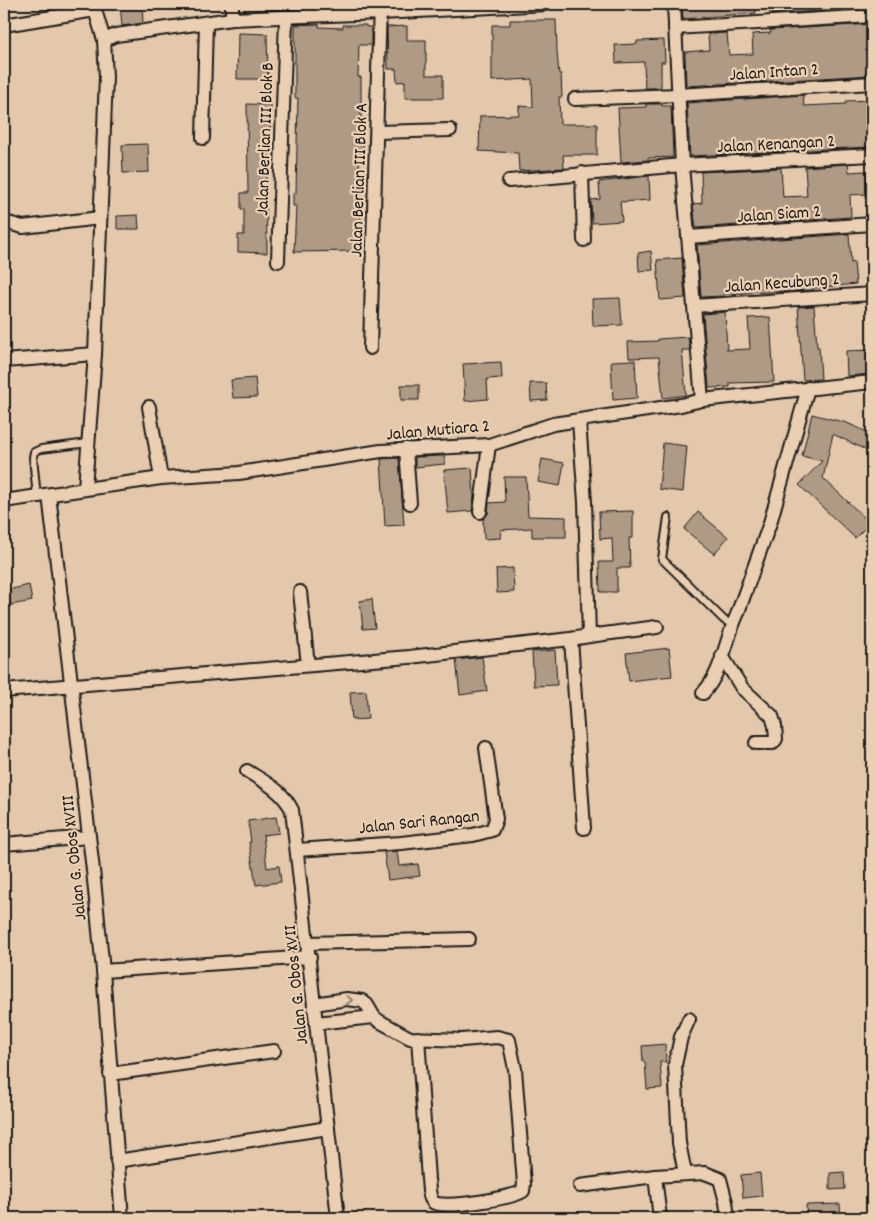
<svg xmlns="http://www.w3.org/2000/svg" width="876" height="1222" font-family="Dekko,sans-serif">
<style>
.building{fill:#af9a86;stroke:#1c1c1c}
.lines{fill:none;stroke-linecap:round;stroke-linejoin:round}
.service-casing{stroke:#1c1c1c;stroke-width:10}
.minor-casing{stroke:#1c1c1c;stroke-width:16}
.service{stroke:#ebcfb2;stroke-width:6}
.minor{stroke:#ebcfb2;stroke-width:12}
.oneway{stroke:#8e7e6e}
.labels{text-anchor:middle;stroke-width:4.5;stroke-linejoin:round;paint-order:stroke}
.street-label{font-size:18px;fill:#1c1c1c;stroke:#ebcfb2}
</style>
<rect width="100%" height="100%" fill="#e3c8ac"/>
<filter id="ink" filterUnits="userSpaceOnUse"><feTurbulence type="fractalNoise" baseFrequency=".02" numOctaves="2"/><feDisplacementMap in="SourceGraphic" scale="10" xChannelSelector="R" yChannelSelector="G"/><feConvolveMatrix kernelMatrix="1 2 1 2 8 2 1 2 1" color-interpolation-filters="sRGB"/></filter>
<g filter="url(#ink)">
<!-- building -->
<g class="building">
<path d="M120 4H142L143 23 122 26Z"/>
<path d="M295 4H319V7L295 8Z"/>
<path d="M682 4H756V13L683 19Z"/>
<path d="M769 4H872V8L770 14Z"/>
<path d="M510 20H556L557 52 559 74H561L562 97H559L560 124H597V155H563L564 168 519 171 518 153 479 151 480 116 519 115V106L533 107 532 79 492 81V25H510Z"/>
<path d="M319 24V27L343 28V25H366V27H371V45H359L358 77H361V141H363V153H359L361 226H356V251L294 252 296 206H293V193H296L298 98H295V25Z"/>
<path d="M872 24V75L686 86 685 52 709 50 708 34 727 33 729 55 753 54 752 34 771 33 770 30Z"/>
<path d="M407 26V40H426V75H443V98H405V81L397 82 396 69H388L387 27Z"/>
<path d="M238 33 267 34 268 79H237Z"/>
<path d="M664 40 665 62H661V88H645L644 62 616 63 615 45 637 44V41Z"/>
<path d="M803 95 804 106 846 104V101L872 100V129H868L869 147 690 156 687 103Z"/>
<path d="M247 104 271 105 269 162H266L267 253 238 252V235H244V209H241V193H248Z"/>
<path d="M646 104H662V106H671L673 157 648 158V160L621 162 618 108 646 107Z"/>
<path d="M148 144 149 172 123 173 122 145Z"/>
<path d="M848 164 849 172 866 171 867 194 850 195 851 217 696 228 693 204 702 203 701 172 781 168 783 197 807 196 805 167Z"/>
<path d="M649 176 650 200 620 202 622 221 592 223 591 200 600 199 599 182Z"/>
<path d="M138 215 139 229H117V216Z"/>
<path d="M849 234 851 263 854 262 856 284 814 288 813 290 724 294V296L701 297 697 245Z"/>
<path d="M651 251 653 270 639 271 638 253Z"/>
<path d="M682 258 685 298 660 300 657 260Z"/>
<path d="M620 298 622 325 593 326 592 299Z"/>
<path d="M814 306 817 347H819L821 379 803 380 798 307Z"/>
<path d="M725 312 727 350 750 349 748 318 770 317 774 382 730 383V387L709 388 703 314Z"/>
<path d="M688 337 690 350H682L686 395 663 398 659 357 629 358 628 342 658 341V339Z"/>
<path d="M872 350V374L847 376 846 351Z"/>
<path d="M635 360 637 398 613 400 611 361Z"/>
<path d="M501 362 502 378 487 379 488 399 465 401 463 364Z"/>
<path d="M255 378 257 397 233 398 231 380Z"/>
<path d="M530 383H546L547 400 531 401Z"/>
<rect x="401" y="385" width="18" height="15"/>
<path d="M812 414 847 423 872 434V453L833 434 823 478 870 523 855 538 799 485 822 461 802 456Z"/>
<path d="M663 443 687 446 683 492 659 489Z"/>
<path d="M444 456 445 464 415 467V457Z"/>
<path d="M399 458 404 525 385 526 381 459Z"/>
<path d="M542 459 564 463 560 486 538 482Z"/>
<path d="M472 468 474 496 472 511 448 513 444 470Z"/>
<path d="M504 477H526L528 516 566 517V537H532V528L500 530 501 538 484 539 483 519 488 514 489 503 505 502Z"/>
<path d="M633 511V538H629L630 568H617V592H600L599 562H613L612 538 600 539 599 512Z"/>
<path d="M698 512 728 537 714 554 684 529Z"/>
<path d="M513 568 514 592 497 593 496 569Z"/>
<path d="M29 585 32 601 11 605 8 590Z"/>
<path d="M372 599 375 628 363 629 360 601Z"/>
<path d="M669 648 672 676 629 681 626 653Z"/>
<path d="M555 650 557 685 534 686 532 652Z"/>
<path d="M482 657 487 691 460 695 456 660Z"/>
<path d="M366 691 368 719 352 720 350 692Z"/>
<path d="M276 817 279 833 263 835 267 868 279 866 281 882 256 885 249 842H251L248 821Z"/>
<path d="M397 851 399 866 418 864 420 876 388 880 384 852Z"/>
<path d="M665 1044 666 1062H660L662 1088 647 1089 645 1062H643L642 1046Z"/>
<path d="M844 1172 845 1189 830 1190V1173Z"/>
<path d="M760 1173 762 1196 743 1198 741 1175Z"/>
<path d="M840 1204 841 1218H807L806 1205Z"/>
</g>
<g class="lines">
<!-- service casing -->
<g class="service-casing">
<g id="service">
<path d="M37 497 33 457 34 452 41 449 88 443"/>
<path d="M668 517 662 559 724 620 732 624"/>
</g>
</g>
<!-- minor casing -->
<g class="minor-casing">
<g id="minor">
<path d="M232 4V19"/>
<path d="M674 4 682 165 702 400"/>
<path d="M4 25 95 10 104 40 106 77 95 354 85 488"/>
<path d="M675 28 872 16"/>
<path d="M104 40 116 35 232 19 381 13 546 4"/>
<path d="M575 99 678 95 872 83"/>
<path d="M377 132 450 130"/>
<path d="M203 138 206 23"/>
<path d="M582 173 584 240"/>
<path d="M509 181 682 165 872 155"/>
<path d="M4 220 8 223 23 227 100 218"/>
<path d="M688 237 872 224"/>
<path d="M278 261 286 17"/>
<path d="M694 306 872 294"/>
<path d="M370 348 380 4"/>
<path d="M4 361 95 354"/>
<path d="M149 407 161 478"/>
<path d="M406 449 410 503"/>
<path d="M49 495 93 870 103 971 122 1218"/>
<path d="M4 501 161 478 239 473 381 451 489 445 553 424 681 405 702 400 872 382"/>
<path d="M480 512 489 445"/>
<path d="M300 592 308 665"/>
<path d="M589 636 657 627"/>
<path d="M571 639 584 828"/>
<path d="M722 656 742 688 772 716 775 726 776 739 773 743H756"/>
<path d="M4 691 409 657 571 639 589 636 585 502 579 421"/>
<path d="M703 693C723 671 725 641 737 615L770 523 808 388"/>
<path d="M247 771C266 783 282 790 292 810L338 1218"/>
<path d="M4 844 89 837"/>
<path d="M297 850 401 843 473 835 492 830 496 819 486 748"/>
<path d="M308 943 469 939"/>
<path d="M103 971 310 957"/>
<path d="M314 1004 347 999 362 1001 367 1005 374 1017 379 1021 410 1038 462 1040 497 1037 509 1040 515 1069 524 1184 523 1191C513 1198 441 1210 433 1202 428 1196 429 1186 428 1179L418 1038"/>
<path d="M316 1023 374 1017"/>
<path d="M110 1074 274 1051"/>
<path d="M117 1161 328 1128"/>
<path d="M685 1173 679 1143 675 1065 681 1037 689 1019"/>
<path d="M580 1186 655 1176"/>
<path d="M660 1218 655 1176 705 1173 720 1179 726 1202 728 1218"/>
</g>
</g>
<!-- service -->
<use href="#service" class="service"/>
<!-- minor -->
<use href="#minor" class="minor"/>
</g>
<!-- one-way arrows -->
<defs><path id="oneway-chevron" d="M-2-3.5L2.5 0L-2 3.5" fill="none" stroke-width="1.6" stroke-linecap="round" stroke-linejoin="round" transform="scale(1.25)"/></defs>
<use class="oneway" href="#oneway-chevron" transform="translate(349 1000) rotate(-1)"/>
</g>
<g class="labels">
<!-- street labels -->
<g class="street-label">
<text transform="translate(774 71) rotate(-4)" y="6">Jalan Intan 2</text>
<text transform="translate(264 139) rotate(-88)" y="6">Jalan Berlian III Blok B</text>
<text transform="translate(776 143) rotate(-3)" y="6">Jalan Kenangan 2</text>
<text transform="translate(358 180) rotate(-88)" y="6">Jalan Berlian III Blok A</text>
<text transform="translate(779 213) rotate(-4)" y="6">Jalan Siam 2</text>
<text transform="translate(782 282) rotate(-4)" y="6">Jalan Kecubung 2</text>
<text transform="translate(438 429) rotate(-5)" y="6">Jalan Mutiara 2</text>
<text transform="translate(419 821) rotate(-6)" y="6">Jalan Sari Rangan</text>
<text transform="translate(73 858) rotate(-96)" y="6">Jalan G. Obos XVIII</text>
<text transform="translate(295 985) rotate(-96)" y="6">Jalan G. Obos XVII</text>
</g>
</g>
<!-- margin -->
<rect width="876" height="1222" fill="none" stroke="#ebcfb2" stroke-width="20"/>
<rect x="10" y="10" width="856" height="1202" fill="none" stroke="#1c1c1c" stroke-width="2" filter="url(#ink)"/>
</svg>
